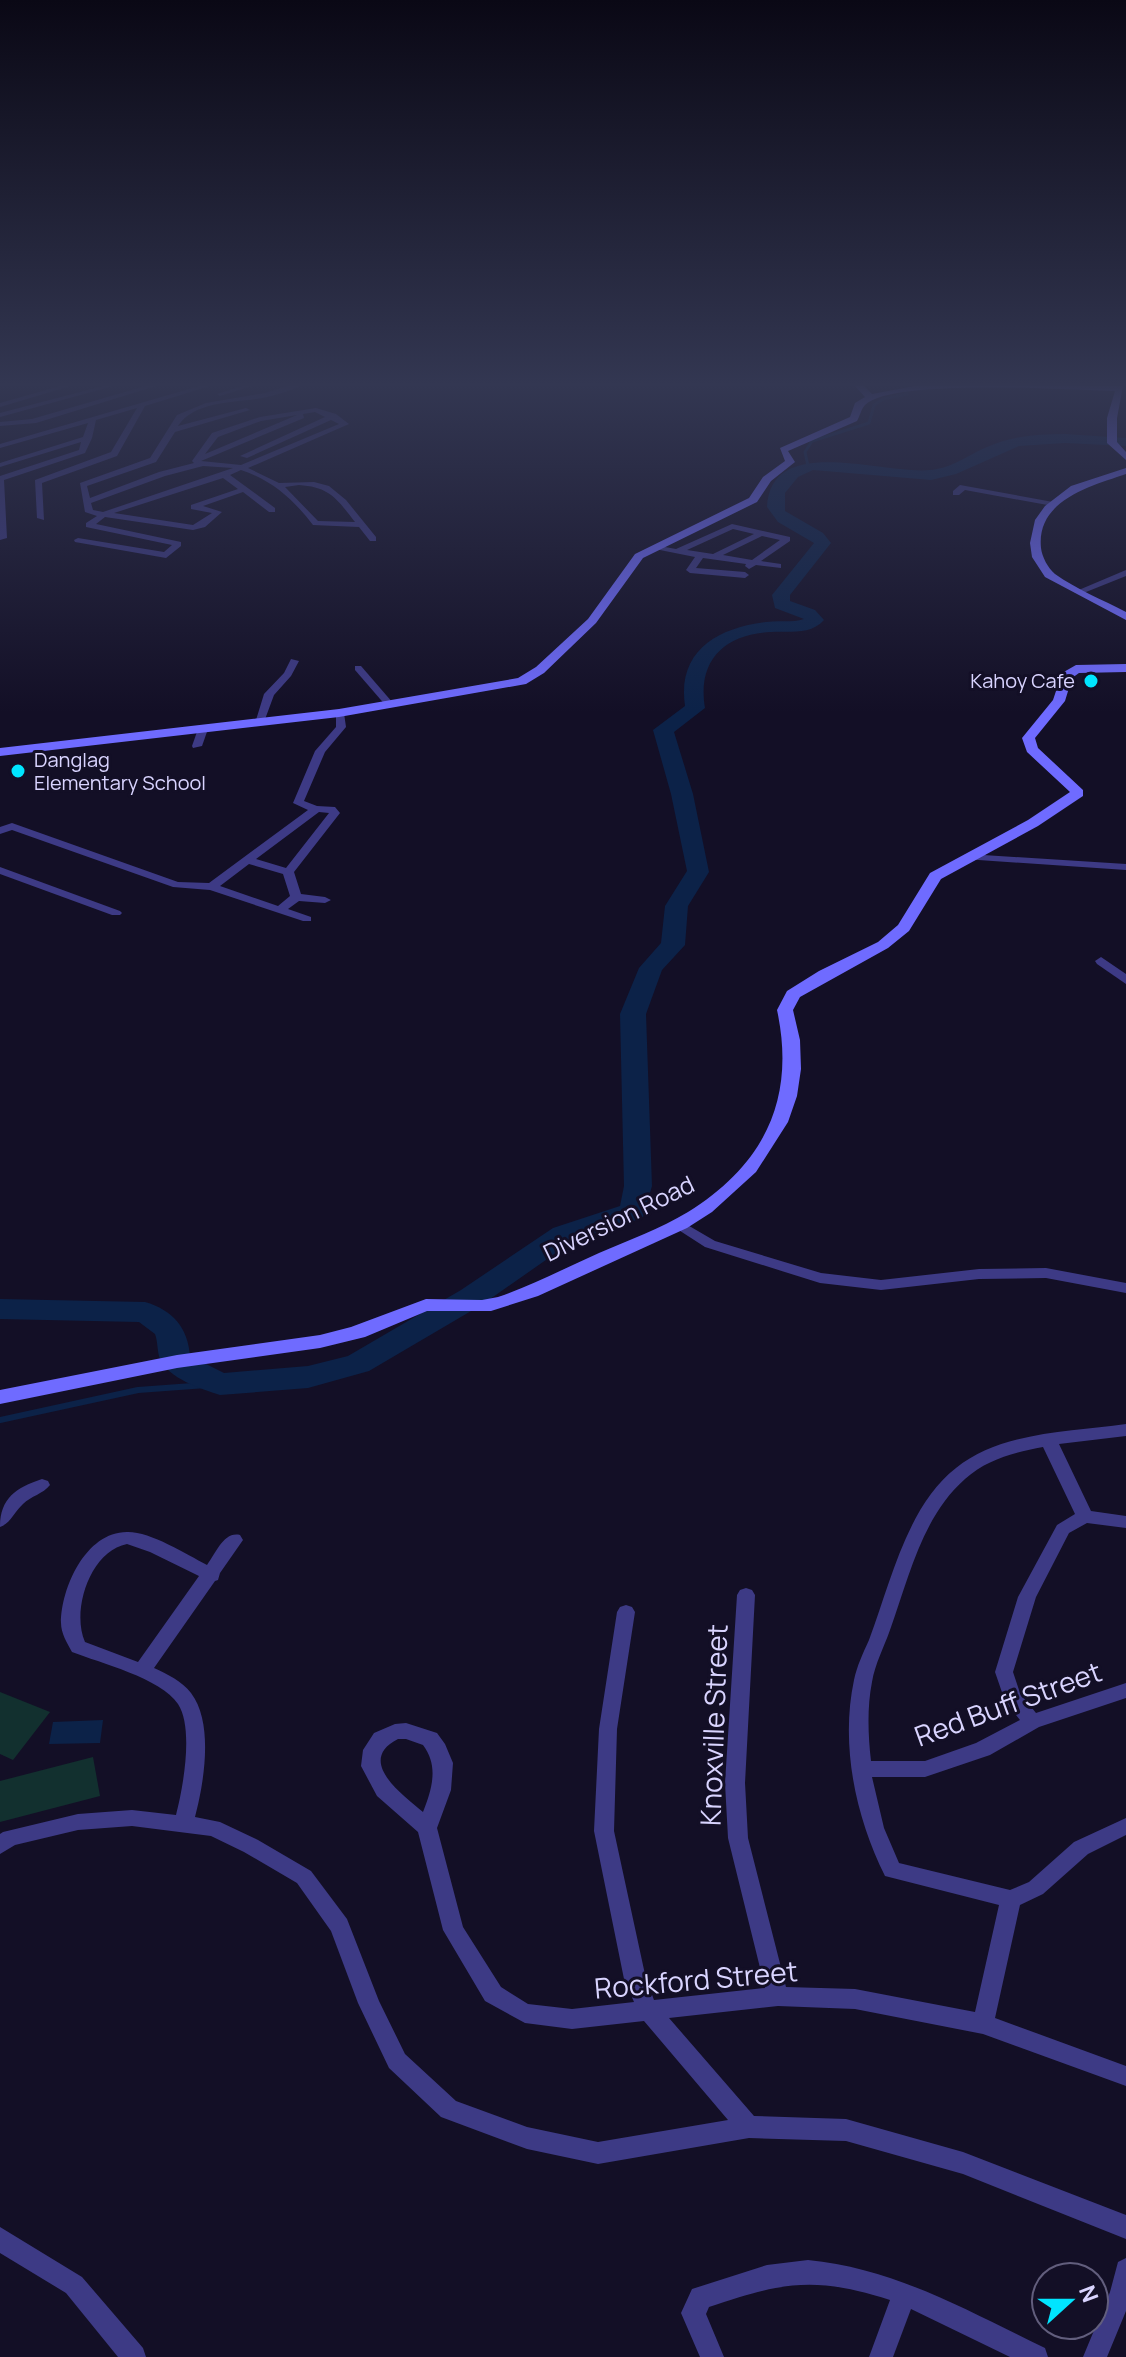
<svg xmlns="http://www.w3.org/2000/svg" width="1126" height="2357" font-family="Manrope,sans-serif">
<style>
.green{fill:#12302f}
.water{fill:#0c2248}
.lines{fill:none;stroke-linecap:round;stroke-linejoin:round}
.stream-far1{stroke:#0c2248;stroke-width:3}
.stream{stroke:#0c2248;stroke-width:6}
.river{fill:#0c2248;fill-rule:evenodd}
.street{fill:#3d3a85;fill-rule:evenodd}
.secondary{fill:#6f6bff;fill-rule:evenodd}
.poi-dot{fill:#00e5ff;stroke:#130f26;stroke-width:3}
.labels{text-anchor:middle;stroke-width:6;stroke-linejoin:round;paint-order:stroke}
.far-poi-label{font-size:20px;fill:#d9d4ff;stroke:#130f26;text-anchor:end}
.street-label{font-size:24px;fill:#d9d4ff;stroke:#130f26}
.near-street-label{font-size:28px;fill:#d9d4ff;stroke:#130f26}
</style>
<rect width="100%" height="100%" fill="#130f26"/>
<!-- green -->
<g class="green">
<path d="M0 1692 50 1712 13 1760 0 1754Z"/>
<path d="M93 1757 100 1796 0 1822V1781Z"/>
</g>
<!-- water -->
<path class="water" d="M103 1720 100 1743 49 1744 53 1722Z"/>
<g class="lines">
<!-- stream-far1 -->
<path class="stream-far1" d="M808 466 805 452 812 441 869 423 874 405 883 399 907 394 905 385 914 382"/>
<!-- stream -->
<path class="stream" d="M0 1420 138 1390 220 1384"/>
<!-- river -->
<path class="river" d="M1065 434 1126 438V446L1065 443 1019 446 956 474 931 480 813 470 798 477 785 493V511L823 533 831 543 790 595V601L815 610 824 620C811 635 790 631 771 632 724 634 697 661 705 708L674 732 693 794 709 872 688 906 685 945 662 970 646 1014 652 1186 643 1217 610 1231 573 1241 483 1304 369 1371 308 1388 220 1395C201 1389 168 1378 160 1359 157 1352 158 1342 155 1334L139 1322 0 1319V1299L145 1302C173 1310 188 1328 190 1356L224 1373 308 1366 348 1356 461 1290 553 1228 620 1206 624 1186 620 1014 639 968 661 943 665 906 687 871 671 794 653 730 685 706C677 651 717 628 766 622 779 620 792 623 804 619L775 608 772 595 814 543 778 522 767 507C771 429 891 479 937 469 955 466 970 454 987 447 1011 436 1038 434 1065 434Z"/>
<!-- street -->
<g class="street">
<path d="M74 382H84L0 407V403Z"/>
<path d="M118 382H128L0 417V413Z"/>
<path d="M159 382H169L36 423 0 426V422L32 419Z"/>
<path d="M213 382H223L145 406 117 456 42 483 44 520 37 518 35 480 111 452 137 408 96 420 92 438 85 453 4 480 7 538 0 540V476L79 450 81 442 0 467V463L83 437 88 423 0 448V444Z"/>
<path d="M255 382H265L220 396 217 394Z"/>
<path d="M300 382H309C297 388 281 394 267 397 240 403 195 399 178 426L246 408 250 410 175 432 156 462 87 486 90 498 159 472 194 463 192 461 212 433 260 417 316 408 336 414 349 424 248 468 279 483 314 482 329 486 346 500 376 537V541H370L359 527 313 525C294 500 272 480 241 470L230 475 275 508V512H269L243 492 203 506 222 512 205 527 193 530 105 517 96 524 181 542V546L166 558 75 542 74 540 78 538 164 552 172 545 86 527V523L97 516 85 512 80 483 150 458 177 415 206 403 265 393ZM315 412 325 417 240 456 247 458 331 420 339 424 241 465 201 461 304 418 303 414ZM297 415 205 454 218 437 261 421ZM203 466 233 468 103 512 93 510 91 503 165 476ZM223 478 238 489 191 505V509L212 513 193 525 114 513ZM299 485C330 487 337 499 355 522L318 521 285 487Z"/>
<path d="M960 485 1053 502 1057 504 1053 506 965 490 959 495H953V491Z"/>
<path d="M732 524 790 537V541L761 561 781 564V568L756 565 749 569 745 566 746 564 703 558 696 568 745 572 749 575 745 578 690 573 686 570 695 557 650 548 654 545 676 549ZM733 529 754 534 713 554 687 550ZM762 536 780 540 752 560 723 555Z"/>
<path d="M1126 570V576L1081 594 1074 592Z"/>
<path d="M291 659 299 661 291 676 274 695 264 722H258L256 720 264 694 284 673Z"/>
<path d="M355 666H361L393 703V707H387L355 670Z"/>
<path d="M336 711 344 713 346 727 325 752 304 801 317 806 335 807 340 813 294 872 301 894 325 897 331 900 325 903 299 901 288 909 311 917V921H303L210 890 173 887 12 830 0 834V827L12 823 178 882 209 883 308 810 293 803 315 751 336 727ZM319 812 329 813 286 868 256 859ZM249 864 283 874 290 896 278 906 220 886Z"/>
<path d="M203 726 208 729 202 746 193 748 192 746 198 729Z"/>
<path d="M968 854 1126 864V870L964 859V855Z"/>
<path d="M0 867 120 911 122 913 120 915H112L0 874Z"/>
<path d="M1101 957 1126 974V984L1097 964 1095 961Z"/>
<path d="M679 1220 715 1241 821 1273 881 1280 979 1269 1046 1268 1126 1283V1293L1046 1278 979 1279 881 1290 820 1283 705 1247 674 1227 672 1224Z"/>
<path d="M1126 1424V1436L1059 1444 1091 1511 1126 1516V1528L1087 1523 1069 1533 1036 1597 1013 1672 1020 1693 1036 1713 1126 1683V1698L1039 1727 990 1755 925 1777H872L884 1828 899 1863 1010 1890 1029 1882 1074 1842 1126 1818V1835L1088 1854 1043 1894 1020 1905 995 2018 1126 2066V2086L983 2034 855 2009 778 2006 669 2018 754 2116 846 2119 963 2152 1126 2215V2239L963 2174 846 2141 749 2138 598 2164 527 2149 441 2117 389 2068 358 2003 331 1931 297 1883 244 1852 211 1836 132 1826 78 1830 15 1845 0 1854V1834L3 1832 78 1814 132 1810 176 1815C183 1788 194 1728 178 1704 161 1678 100 1663 72 1652 67 1643 61 1633 61 1623 61 1588 86 1531 128 1532 151 1532 186 1554 207 1565 216 1553 224 1531 240 1535L243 1540 220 1573 218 1580 215 1581 154 1668C167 1674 182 1681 191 1693 214 1723 204 1783 195 1817L220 1822 258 1840 311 1871 347 1919 379 2001 405 2054 456 2101 527 2127 598 2142 728 2120 644 2021 572 2029 525 2023 485 2001 443 1930 418 1832 377 1796 361 1766 363 1750 374 1733 395 1724 406 1723 437 1733 445 1744 453 1763 451 1790 437 1828 463 1927 501 1987 528 2004 572 2009 634 2002 624 1979 594 1831 599 1729 617 1612 620 1607 626 1605 632 1607 635 1612 617 1729 614 1831 646 1979 654 2000 765 1988 728 1838 725 1783 737 1595 740 1590 746 1588 752 1590 755 1595 745 1783 748 1838 786 1987 855 1989 975 2012 999 1905 885 1876C856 1818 840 1746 854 1680 857 1666 863 1653 869 1640 876 1621 882 1602 889 1582 903 1542 921 1495 956 1468 1002 1431 1071 1432 1126 1424ZM1043 1447 1075 1514 1057 1525 1018 1597 995 1672 1005 1701 1020 1720 976 1743 925 1761H871C868 1735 867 1707 872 1682 875 1664 884 1647 890 1630 909 1577 922 1517 965 1479 987 1459 1016 1452 1043 1447ZM127 1544 150 1552 199 1576 138 1662 85 1642C71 1611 90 1551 127 1544ZM398 1739H406L423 1745C439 1766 432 1789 423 1812 403 1795 355 1761 398 1739Z"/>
<path d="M42 1479 48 1481 50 1485C43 1494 31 1496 23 1504 14 1512 11 1523 0 1527 0 1499 15 1488 42 1479Z"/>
<path d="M0 2227 82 2277 143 2348 146 2357H118L66 2293 0 2253Z"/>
<path d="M1126 2258V2311L1107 2357H1083L1110 2292 1118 2262Z"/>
<path d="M808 2260C894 2268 968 2311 1045 2348L1048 2357H1010L911 2309 893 2357H869L890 2300C815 2276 782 2282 709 2307L706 2314 724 2357H700L681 2313 692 2289 767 2265Z"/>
</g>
<!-- secondary -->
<g class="secondary">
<path d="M851 382H860L872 394 936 382 1123 386 1117 418V442L1126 452V460L1107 443V418L1115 391C1071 390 892 378 865 405 861 409 860 416 857 421L788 451 795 462 771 481 757 502 643 558 596 623 544 673 526 684 339 717 0 756V748L339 709 518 678 536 667 588 619 635 554 749 498 763 477 785 461 780 448 850 417 855 403 865 397Z"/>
<path d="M1126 468V474C1091 486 1036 500 1041 548 1042 557 1048 568 1055 574 1076 589 1103 600 1126 612V620L1045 577 1032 557 1030 543 1035 520 1045 506 1071 486Z"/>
<path d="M1126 664V672L1079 673 1072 678 1065 701 1035 738 1038 748 1083 790V796L1038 826 941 879 909 931 888 948 800 997 793 1010 800 1040 801 1069 797 1096 788 1122 756 1172 712 1212 687 1228 538 1296 491 1311H427L365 1337 320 1348 177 1368 0 1404V1390L177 1355 320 1335 351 1327 426 1299 482 1300 498 1297C533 1285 565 1268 599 1253 629 1240 660 1229 688 1212 765 1164 796 1098 777 1010L787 991 819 971 878 942 898 925 930 873 1028 820 1070 792 1027 752 1022 738 1053 700 1062 673 1076 665Z"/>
</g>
</g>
<!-- sky -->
<linearGradient id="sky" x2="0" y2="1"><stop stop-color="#0a0815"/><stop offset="0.54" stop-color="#333752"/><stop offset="1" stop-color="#333752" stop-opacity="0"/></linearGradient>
<rect width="1126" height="712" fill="url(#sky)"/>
<!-- markers -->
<g class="poi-dot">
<circle cx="1091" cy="681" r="8"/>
<circle cx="18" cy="771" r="8"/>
</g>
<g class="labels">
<!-- far-poi labels -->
<g class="far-poi-label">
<text x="1075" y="688">Kahoy Cafe</text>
<text x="34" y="767" text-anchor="start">Danglag<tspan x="34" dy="23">Elementary School</tspan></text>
</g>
<!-- street labels -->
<g class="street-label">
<text transform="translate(619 1219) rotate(-26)" y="8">Diversion Road</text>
</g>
<!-- near-street labels -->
<g class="near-street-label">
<text transform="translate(1008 1704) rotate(-20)" y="10">Red Buff Street</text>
<text transform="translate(714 1725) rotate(-88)" y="10">Knoxville Street</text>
<text transform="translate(696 1980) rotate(-5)" y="10">Rockford Street</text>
</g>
</g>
<!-- north arrow -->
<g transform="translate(1070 2301) rotate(69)"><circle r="38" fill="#130f26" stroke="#625e7d" stroke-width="2"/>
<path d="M0-6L14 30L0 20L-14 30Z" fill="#00e5ff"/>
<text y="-12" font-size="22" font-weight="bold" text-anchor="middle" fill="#d9d4ff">N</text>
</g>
</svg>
